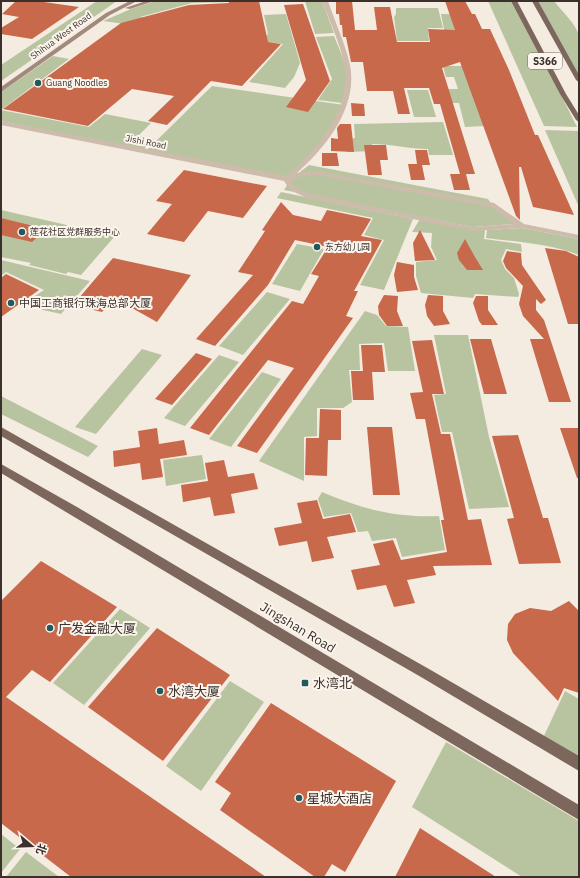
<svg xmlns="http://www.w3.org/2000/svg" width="580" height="878" font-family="'IBM Plex Sans','Noto Sans SC',sans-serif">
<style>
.green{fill:#b8c4a0}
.building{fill:#c8694b}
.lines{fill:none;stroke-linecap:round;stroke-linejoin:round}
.minor{fill:#cdbbac;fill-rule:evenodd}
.secondary{fill:#a18a7d;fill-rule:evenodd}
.primary{fill:#7d675c;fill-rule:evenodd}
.poi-dot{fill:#1f5a5e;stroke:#fbf5ee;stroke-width:1.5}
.labels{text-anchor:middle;stroke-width:4;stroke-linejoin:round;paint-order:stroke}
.far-street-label{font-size:9px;fill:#3b302b;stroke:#fbf5ee}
.far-poi-label{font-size:9px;fill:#3b302b;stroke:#fbf5ee;text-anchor:start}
.shield{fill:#fbf5ee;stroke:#756b66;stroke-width:1}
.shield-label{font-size:10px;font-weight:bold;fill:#3b302b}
.poi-label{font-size:11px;fill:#3b302b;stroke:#fbf5ee;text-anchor:start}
.near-street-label{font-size:13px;fill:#3b302b;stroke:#fbf5ee}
.near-poi-label{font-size:13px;fill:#3b302b;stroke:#fbf5ee;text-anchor:start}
</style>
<rect width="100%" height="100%" fill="#f4ebe1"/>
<!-- green -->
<g class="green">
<path d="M97 1H117L1 81V65Z"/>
<path d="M155 1H227V2L192 3 140 17 156 20 147 27 103 21 131 9Z"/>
<path d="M305 1H322L334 33 315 34Z"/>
<path d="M488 1H514L577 127 544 126Z"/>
<path d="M532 1H554C561 11 576 23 579 36 580 49 579 71 579 84Z"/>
<path d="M396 8H438L443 28H428L429 41H397L394 17 396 14Z"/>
<path d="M286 14 300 63 294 77 285 88 249 82 283 44 261 41 268 34 264 15Z"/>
<path d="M441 14H457L463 31 446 39Z"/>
<path d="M334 36C346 65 350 72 342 103L318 100 332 79 316 37Z"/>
<path d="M53 56 69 59 1 110V92Z"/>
<path d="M443 66H465L484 126 465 127 459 103H450L446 89H458L454 77H446Z"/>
<path d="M212 86 344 105C329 134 312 157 287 178L146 151Z"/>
<path d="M407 90H428L436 117H414Z"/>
<path d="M1 110 89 127 105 114 151 123 138 136 154 139 143 150 1 121Z"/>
<path d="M443 122 453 155H429L428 149C409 149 391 144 372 144L373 151 347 152V139L355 138 354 124Z"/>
<path d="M545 130 579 131V207Z"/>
<path d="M309 165 488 199 494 208 515 224 473 227 284 190 291 179Z"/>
<path d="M281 192 413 219 384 290 360 285 384 240 364 235 373 218 277 198Z"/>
<path d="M1 210 115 236 81 275 68 272 66 274 29 265 31 263 1 257Z"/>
<path d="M420 219 485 230 484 239 521 244 522 252 506 249 501 260 505 269 514 278 519 294 518 297 475 294 473 298 421 293 416 276V262L437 260 431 247 432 233 412 232Z"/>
<path d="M522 228 579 239V255C550 244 517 242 486 238L487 230Z"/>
<path d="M297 244 324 249 300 291 272 284Z"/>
<path d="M1 260 90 281 61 314 21 305 44 290 6 272 1 276Z"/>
<path d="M267 292 290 299 243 355 219 346Z"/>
<path d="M365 311 377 315 386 326 408 327 415 371H388L384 343 359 344 360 370H349L352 402 343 408H317V436L304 437V481L259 461Z"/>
<path d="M434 335H468L489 437 509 507 469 509 452 432H442L434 395 446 394Z"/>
<path d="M142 349 162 355 96 434 75 427Z"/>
<path d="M219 355 239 362 185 426 164 418Z"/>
<path d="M262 372 281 379 231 447 209 439Z"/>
<path d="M1 396 98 446 88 457 1 414Z"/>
<path d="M202 455 206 479 166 486 163 460Z"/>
<path d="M322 492C361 509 397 518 439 516L445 550 402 557 396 538 372 541 368 531 358 532 351 513 324 517 318 499Z"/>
<path d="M120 609 150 628 84 705 53 683Z"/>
<path d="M230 681 264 702 201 791 166 766Z"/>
<path d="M565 691 579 699V759L543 738Z"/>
<path d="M446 742 579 821V877H522L412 807Z"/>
<path d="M1 834 20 849 1 873Z"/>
<path d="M26 852 59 877H6Z"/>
</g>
<!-- building -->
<g class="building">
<path d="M16 1H37L79 7 32 39 1 34V28L19 17 2 14Z"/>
<path d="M228 1H259L268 42 281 44 242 86 211 81 167 125 148 121 174 96 132 89 88 126 3 109 121 23 189 5 229 3Z"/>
<path d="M336 1H352L355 30H377L374 7H390L397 42H430L428 29 455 30 445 1H465L472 14H475L482 29H490L509 70 535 135H538L574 215 533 207 521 167H519L520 220 516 216 460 62 442 68 475 174H466L470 190H454L450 174H460L440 104H434L429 88H404L410 114H398L393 91H367L363 62H351L346 37H343L342 25H340L339 14H336Z"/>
<path d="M303 4 330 81 308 112 286 107 306 80 284 5Z"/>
<path d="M351 103 364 104 365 116H352Z"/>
<path d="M340 124H351L354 152 331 151V138L338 139 337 128Z"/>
<path d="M364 145H386L388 160H380L382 175H368Z"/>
<path d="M415 150H427L430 165H422L425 180H411L408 164H417Z"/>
<path d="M322 153H337L339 166H322Z"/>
<path d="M184 170 267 186 243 218 208 211 184 242 147 234 172 204 156 201Z"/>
<path d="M281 202 293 215 321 221 327 210 371 219 361 236 382 240 354 291H358L346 316 353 318 257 453 237 446 294 368 268 360 209 435 190 428 292 301 303 304 319 276 311 274 328 247 295 240 268 285 215 346 196 339 253 275 238 272 265 231 262 230Z"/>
<path d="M1 218 46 229 32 242 1 235Z"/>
<path d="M420 230 435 260 415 261 413 243Z"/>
<path d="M465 239 475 257 483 270H467L459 260 457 253Z"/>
<path d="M545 248 566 251 579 257V324H568Z"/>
<path d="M507 251 521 253 522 265 546 300 541 304 536 299V310L544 320 571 402H549L530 339H544L523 316 519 304 523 286 506 268 503 261Z"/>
<path d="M113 258 191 275 157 322 114 298 102 312 73 305Z"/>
<path d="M397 262 414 265V277L418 290 397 292 394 275Z"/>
<path d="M6 274 39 290 1 317V278Z"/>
<path d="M384 295 398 296 397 311 403 326H387L379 315 378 306Z"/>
<path d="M428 295 443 296V311L450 324 434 326 427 316 425 305Z"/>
<path d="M476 296H488V310L498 325H482L479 321 473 303Z"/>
<path d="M470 339H491L507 394H484Z"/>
<path d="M432 340 444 394H432L441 434H450L468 520 481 519 492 565 433 566 436 575 407 580 415 603 394 607 386 585 357 590 351 570 380 565 373 544 393 540 401 560 447 552 441 520H444L425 419H416L410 393 423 392 412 341Z"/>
<path d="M361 345H382L385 372H372L374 400H353L351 371H363Z"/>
<path d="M196 353 212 359 172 405 155 399Z"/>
<path d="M320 409 341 410V440H328L327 476 305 475 306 438H319Z"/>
<path d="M367 427H392L400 495H373Z"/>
<path d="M157 428 159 444 184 440 187 455 160 459 163 477 142 480 140 463 114 467 113 451 140 447 138 431Z"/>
<path d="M560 428H579V478H577Z"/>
<path d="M518 435 543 518H548L561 563 519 564 507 519 514 518 492 436Z"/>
<path d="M224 460 228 477 254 473 258 489 231 494 235 513 214 516 210 497 183 502 181 485 208 481 205 463Z"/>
<path d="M317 500 323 519 350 514 356 532 327 537 334 558 312 562 307 541 279 546 274 528 302 523 297 503Z"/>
<path d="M41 561 117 607 50 682 32 670 6 697 266 877H71L1 823V601Z"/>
<path d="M569 601 579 611V693L564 688 558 701 513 653 507 640 508 624 515 614 530 608 551 611Z"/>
<path d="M157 628 230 675 163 761 88 707Z"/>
<path d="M271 703 396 781 345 872 332 864 324 877H315L220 810 231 793 215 782Z"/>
<path d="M420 828 496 877H395Z"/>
</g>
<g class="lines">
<!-- minor -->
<path class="minor" d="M322 1H328C335 22 345 43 350 65 358 107 327 146 297 173L317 171 494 203 524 224 579 235V239L522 228 473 231 307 198 290 190 284 181 1 125V121L288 176 289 174C319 147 352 108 344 64 340 43 330 22 322 1ZM317 175 491 207 514 224 473 227 311 194C303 191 294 189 291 180L302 176Z"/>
<!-- secondary -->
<g class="secondary">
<path d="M130 1H137L110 15 1 92V87L106 13Z"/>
<path d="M146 1H154L130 9 125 8Z"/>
</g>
<!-- primary -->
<g class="primary">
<path d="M511 1H517L566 94 579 115V122L576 120 560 94Z"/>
<path d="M532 1H538L579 75V82L576 80Z"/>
<path d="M1 427 429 669 579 756V771L421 677 1 436Z"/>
<path d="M1 464 77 507 579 805V820L1 473Z"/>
</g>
</g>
<!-- markers -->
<g class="poi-dot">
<circle cx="38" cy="83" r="4"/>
<circle cx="22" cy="232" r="4"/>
<circle cx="317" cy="247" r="4"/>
<circle cx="11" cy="303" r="4"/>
<circle cx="50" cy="628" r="4"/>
<rect x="301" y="679" width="8" height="8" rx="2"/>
<circle cx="160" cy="691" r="4"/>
<circle cx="299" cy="798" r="4"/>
</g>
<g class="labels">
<!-- far-street labels -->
<g class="far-street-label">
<text transform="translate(61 36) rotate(-36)" y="3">Shihua West Road</text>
<text transform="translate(146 142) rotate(11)" y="3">Jishi Road</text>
</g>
<!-- far-poi labels -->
<g class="far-poi-label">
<text x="46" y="86">Guang Noodles</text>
<text x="30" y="235">莲花社区党群服务中心</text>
<text x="325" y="250">东方幼儿园</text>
</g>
<!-- shield labels -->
<rect class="shield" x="528" y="53" width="34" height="16" rx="3"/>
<g class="shield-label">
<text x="545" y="65">S366</text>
</g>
<!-- poi labels -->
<g class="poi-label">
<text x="19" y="307">中国工商银行珠海总部大厦</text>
</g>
<!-- near-street labels -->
<g class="near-street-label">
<text transform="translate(298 627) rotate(31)" y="5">Jingshan Road</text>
</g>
<!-- near-poi labels -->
<g class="near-poi-label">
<text x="58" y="633">广发金融大厦</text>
<text x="313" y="688">水湾北</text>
<text x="168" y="696">水湾大厦</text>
<text x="307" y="803">星城大酒店</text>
</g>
</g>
<!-- border -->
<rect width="580" height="878" fill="none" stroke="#3b302b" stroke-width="4"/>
<!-- north arrow -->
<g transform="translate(32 846) rotate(109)" stroke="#fbf5ee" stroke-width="3" paint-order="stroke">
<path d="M0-3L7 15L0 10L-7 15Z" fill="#3b302b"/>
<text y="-6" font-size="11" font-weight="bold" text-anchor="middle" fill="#3b302b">北</text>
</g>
</svg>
